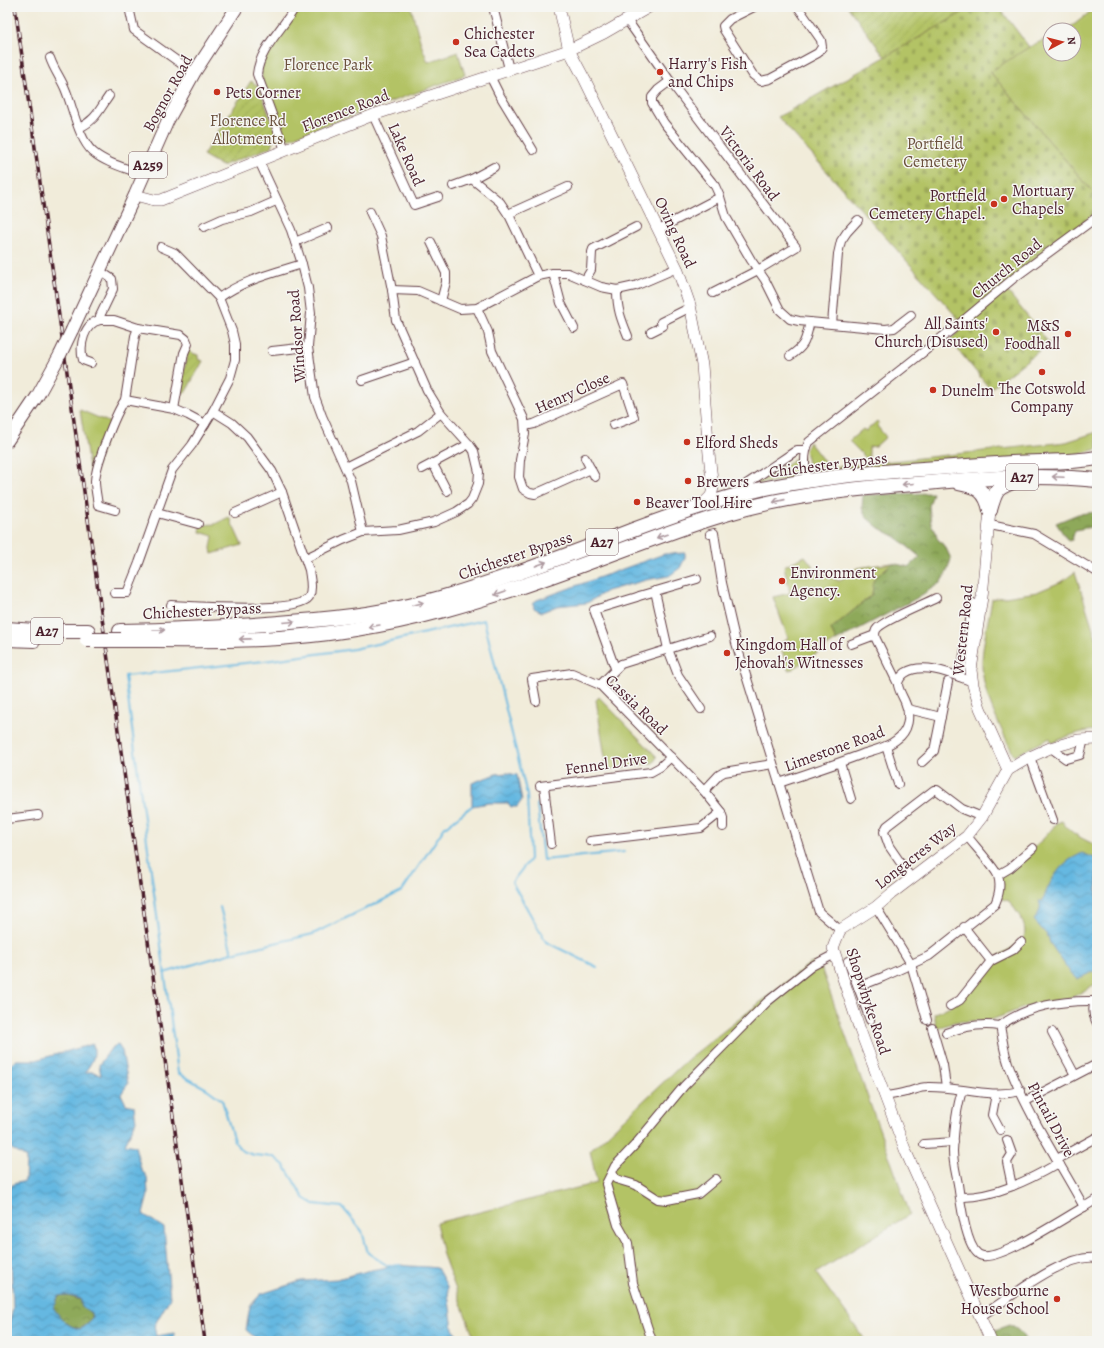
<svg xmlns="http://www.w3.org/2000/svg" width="1104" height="1348" font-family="Alegreya,serif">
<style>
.green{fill:#b3c365;stroke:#7e7148}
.forest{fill:url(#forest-crowns);stroke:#6c6442}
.cemetery{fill:url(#cemetery-stones);stroke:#7e7148}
.garden{fill:url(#garden-furrows);stroke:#7e7148}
.water{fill:url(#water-waves);stroke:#586c86;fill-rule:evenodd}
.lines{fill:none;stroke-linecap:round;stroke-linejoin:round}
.stream{stroke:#65b8e1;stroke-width:2}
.street-casing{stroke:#633e45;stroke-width:10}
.secondary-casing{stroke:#633e45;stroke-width:12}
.primary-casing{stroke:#633e45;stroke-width:14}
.highway-casing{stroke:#633e45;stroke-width:16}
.street{stroke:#fff;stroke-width:8}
.secondary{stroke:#fff;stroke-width:11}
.primary{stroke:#fff;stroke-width:12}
.highway{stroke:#fff;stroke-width:14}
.rail-casing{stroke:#4a1f2b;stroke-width:3.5}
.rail{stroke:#f6f6f2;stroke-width:2;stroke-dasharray:6;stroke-linecap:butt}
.primary-bridge-casing{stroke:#633e45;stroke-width:14;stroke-linecap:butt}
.highway-bridge-casing{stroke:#633e45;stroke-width:16;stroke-linecap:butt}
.primary-bridge{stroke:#fff;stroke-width:12}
.highway-bridge{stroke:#fff;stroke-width:14}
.oneway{stroke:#ae9aa0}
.poi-dot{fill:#c8321e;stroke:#f6f6f2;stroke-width:1.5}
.labels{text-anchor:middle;stroke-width:3;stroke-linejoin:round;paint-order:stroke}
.shield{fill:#f6f6f2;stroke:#7e6067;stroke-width:1}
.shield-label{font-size:15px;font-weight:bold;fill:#4a1f2b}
.poi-label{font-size:16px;fill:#4a1f2b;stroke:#f6f6f2;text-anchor:start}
.park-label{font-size:16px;fill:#6a503c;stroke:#f6f6f2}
.street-label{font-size:16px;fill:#4a1f2b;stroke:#f6f6f2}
</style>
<defs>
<pattern id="forest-crowns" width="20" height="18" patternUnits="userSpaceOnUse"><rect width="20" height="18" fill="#8ea95a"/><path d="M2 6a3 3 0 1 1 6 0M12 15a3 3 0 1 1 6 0" fill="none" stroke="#76894b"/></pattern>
<pattern id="cemetery-stones" width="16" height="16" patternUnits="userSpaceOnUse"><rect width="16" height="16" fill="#b3c365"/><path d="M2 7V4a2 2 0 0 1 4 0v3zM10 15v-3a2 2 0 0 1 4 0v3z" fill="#9ba758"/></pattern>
<pattern id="garden-furrows" width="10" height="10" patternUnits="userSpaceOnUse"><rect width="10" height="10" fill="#b3c365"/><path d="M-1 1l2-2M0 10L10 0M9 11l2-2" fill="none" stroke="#9ba758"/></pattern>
<pattern id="water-waves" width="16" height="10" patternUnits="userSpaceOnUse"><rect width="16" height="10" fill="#65b8e1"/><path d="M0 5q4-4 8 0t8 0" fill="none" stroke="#5595b7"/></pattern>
</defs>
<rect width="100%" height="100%" fill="#f6f6f2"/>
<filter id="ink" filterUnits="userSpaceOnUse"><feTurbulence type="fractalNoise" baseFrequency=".025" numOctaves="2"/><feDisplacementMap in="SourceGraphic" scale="8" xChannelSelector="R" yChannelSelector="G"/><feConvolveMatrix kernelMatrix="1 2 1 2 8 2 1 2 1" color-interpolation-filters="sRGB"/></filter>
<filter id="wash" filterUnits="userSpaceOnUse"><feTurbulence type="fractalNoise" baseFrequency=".012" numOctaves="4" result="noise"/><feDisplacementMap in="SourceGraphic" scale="16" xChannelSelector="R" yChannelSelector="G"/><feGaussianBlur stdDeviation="0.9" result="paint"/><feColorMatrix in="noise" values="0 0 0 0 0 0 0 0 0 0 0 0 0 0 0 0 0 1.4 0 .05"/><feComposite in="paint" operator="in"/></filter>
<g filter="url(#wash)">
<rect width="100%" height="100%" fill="#f1ecda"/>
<!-- green -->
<g class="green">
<path d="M302 7H411L421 44 428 62 458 52 465 75 285 140 262 79 261 69 265 59 295 9Z"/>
<path d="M1096 7 1097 8V197L989 71 1029 47 1050 37V54H1074V30H1064L1075 24Z"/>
<path d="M80 410 111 423 94 473 90 474Z"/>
<path d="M877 421 879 424 877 426 886 437 876 446 869 447V458L867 459 849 441 863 429 866 431Z"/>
<path d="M1097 432V449L1077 455 814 476 810 473 805 450 809 442 829 468 1066 442Z"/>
<path d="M802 457 803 472 801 477 744 487 767 477 794 460Z"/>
<path d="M229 517 242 545 212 554 211 548 213 536 200 532 201 525 215 524Z"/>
<path d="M805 556 815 569 839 581 857 568 892 563 874 579 872 595 831 629 836 641 793 669 788 670 780 644 788 638 773 597 790 593 784 566Z"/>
<path d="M1075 572 1097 641V730C1080 731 1068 736 1052 743L1050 738 1014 756C1000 725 981 694 982 660 983 642 989 617 992 599L1037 592 1063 581Z"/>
<path d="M599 697 657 757 653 763 607 770 596 700Z"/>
<path d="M1062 821C1070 834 1084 839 1097 846V983L1073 997 1026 1007 991 1020 954 1022 937 1029 934 1014 950 1006 991 961 1021 942C1032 929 1017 912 1009 901L998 898V875L1024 857 1044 838 1057 823Z"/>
<path d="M819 962 910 1214 816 1273 866 1341H475L443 1255 436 1223 597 1183 590 1151 687 1060 809 964Z"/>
</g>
<!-- forest -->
<g class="forest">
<path d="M933 493 929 506 931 524 935 530 937 538 946 548 951 559 947 572 940 583 917 598 836 641 831 629 872 595 874 579 892 563 909 567 920 557 896 537 879 528 867 518 862 508 863 495Z"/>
<path d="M1097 512V526L1075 530 1072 540 1068 541 1056 523 1078 514Z"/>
<path d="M65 1295 81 1300V1304C87 1309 92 1311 92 1319L80 1329C67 1327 60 1318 52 1307L56 1304 58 1296Z"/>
<path d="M1009 1325C1017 1328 1022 1333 1026 1341H998L995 1331V1330Z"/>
</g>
<!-- cemetery -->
<path class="cemetery" d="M972 7H999L1029 47 990 72 1097 197V212L1004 287 1049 343 990 389 950 340 964 325 778 117 885 57Z"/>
<!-- garden -->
<g class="garden">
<path d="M848 7H972L885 57Z"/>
<path d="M251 81 259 87 276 133 271 147 222 166 203 155Z"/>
<path d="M188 349 192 353 198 355V359L203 361 188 388 185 393H180Z"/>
</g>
<!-- water -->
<g class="water">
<path d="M685 553V558L680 568 669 576 646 580 607 591 587 603 557 606 542 612 534 608 533 603 537 600 664 554Z"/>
<path d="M507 773 517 775 522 800 517 807H511L508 803H489L472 806V783L496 774Z"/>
<path d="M1082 853 1097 859V970L1077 979 1072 975 1050 943 1048 936 1047 937 1046 936 1047 935 1034 920C1039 914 1042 908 1039 901H1043C1047 887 1056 870 1068 861 1072 858 1077 856 1082 853Z"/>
<path d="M93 1044C96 1057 92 1062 85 1072H94L101 1076 99 1065 112 1047 118 1045 122 1051 128 1084 121 1094 126 1104 134 1106 136 1121 125 1144 135 1146 141 1169 147 1177 148 1195 143 1214 164 1228 170 1298 154 1326 156 1336 174 1333 175 1341H7V1331L13 1309 10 1234 7 1231V1210L9 1205H7V1192L13 1184 25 1181 26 1158 7 1146V1067L17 1060H36ZM65 1295 81 1299V1304L82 1308C89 1310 92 1311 92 1319L81 1329C67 1327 60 1318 53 1307L56 1304 58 1296Z"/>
<path d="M400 1265C413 1267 424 1266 437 1268L447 1286 453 1329 462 1341H259L246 1330 250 1306 261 1294 301 1281 337 1279 371 1270Z"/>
</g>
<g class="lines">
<!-- stream -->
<g class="stream">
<path d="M537 803 543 860 624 852"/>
<path d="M220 907 232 953"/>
<path d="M164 973 232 953 313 934 402 891 445 827 472 806"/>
<path d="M400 1265 388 1266 368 1253 362 1231 342 1207 314 1204 304 1198 284 1165 274 1157 254 1155 242 1151 234 1141 222 1100 207 1089 178 1073 125 676 264 661 354 649 484 620 527 795 530 859 512 882 546 942 597 967"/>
</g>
</g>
</g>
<g filter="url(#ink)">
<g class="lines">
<!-- street casing -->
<g class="street-casing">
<g id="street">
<path d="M129 7 134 30 194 73"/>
<path d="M493 7 509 69"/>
<path d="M754 7 730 19 723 26 724 30 753 75 761 81 770 79 818 53 822 47 821 40 798 7"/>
<path d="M627 20 670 81 796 247 758 270 713 293"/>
<path d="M50 58C54 70 62 80 66 91 73 108 79 140 93 152 107 164 127 168 144 175"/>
<path d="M490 76 499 94 533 150"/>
<path d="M670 81 658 90 652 97V103L664 123 715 186 720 197 726 217 751 260 765 280 780 310 790 319 799 321 885 329 894 328 911 315"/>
<path d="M373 115 414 205 438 197"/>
<path d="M79 128C96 120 99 110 109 96"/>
<path d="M285 150 257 74C260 48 283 29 295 7"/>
<path d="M259 161 291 230 302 264 308 288 311 313 308 347 315 397 322 416 351 481 363 532"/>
<path d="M472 179 494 167"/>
<path d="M453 186 472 179 500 202 510 217 538 276"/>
<path d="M508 214 568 187"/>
<path d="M204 227 222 219 251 212 276 201"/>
<path d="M659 229 720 197"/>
<path d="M295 242 328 228"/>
<path d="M431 242 446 273V282L441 301"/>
<path d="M100 271 112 279 113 289 100 316V320H114L138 328 181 335 186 339 188 344 184 353 174 409"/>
<path d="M553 273 561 303 574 328"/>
<path d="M585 280 591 270 592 252 593 249 636 227"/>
<path d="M392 290 418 291 460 309 477 308 538 276 553 273H568L601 287 617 290 635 286 677 268"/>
<path d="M617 290C617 309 621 319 628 336"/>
<path d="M219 298C243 280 274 273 302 264"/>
<path d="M477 308 488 332 492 351 524 419 525 434 520 460 519 477 523 489 530 493 535 494 591 469"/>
<path d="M832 324 838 254 841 241 847 232 858 220"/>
<path d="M651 332 663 326 661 322 691 307"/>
<path d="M272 351 308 347"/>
<path d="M790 356C806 345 805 341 810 322"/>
<path d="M91 363 83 360C79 346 84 323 100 320"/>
<path d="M362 380 415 362"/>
<path d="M125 400 174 409 188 415 205 424"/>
<path d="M525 426 534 424 623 384 634 417 613 425"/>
<path d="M585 458 595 477"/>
<path d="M433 464 447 491"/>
<path d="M345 467 418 431 441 413"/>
<path d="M422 469 469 444"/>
<path d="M807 482C805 468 803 455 809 442L959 324 1014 278 1097 217"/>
<path d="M745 485 791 454 797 450H805"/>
<path d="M115 510 98 505C97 497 95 489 95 481 96 464 115 414 125 400L135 336 138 328"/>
<path d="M157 513 198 524"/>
<path d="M235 513 282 492"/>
<path d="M990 525 1034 534 1097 572"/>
<path d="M710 534 714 533 722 583 736 643 819 912 840 930"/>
<path d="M306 558 343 540 363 532 398 530 434 522 456 512 468 504 472 499 478 484 479 472 474 451 469 444 441 413 427 390 396 320 392 290 381 236 370 212"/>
<path d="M655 591 668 649 678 675 701 709"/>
<path d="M114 593H127L139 563 172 470 192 445 213 411 230 378 235 360V344L232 331 219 298 175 253 161 247"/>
<path d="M639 596 697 579"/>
<path d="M171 605C193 606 298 614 309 597 313 589 310 578 309 570L282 492 272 471 247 437 232 423 213 411"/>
<path d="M851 644 875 635"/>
<path d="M615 668 594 610 637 597"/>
<path d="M960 677 973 603"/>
<path d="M898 684 876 639C875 636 874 634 876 630 881 621 925 604 936 598"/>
<path d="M600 685 621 664 710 636"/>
<path d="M536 701 532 679 572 673 600 685 704 791 721 812 723 818V827"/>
<path d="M908 709 941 717"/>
<path d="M886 746 898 784"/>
<path d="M1051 748 1066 759 1080 755 1084 739"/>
<path d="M1030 757 1053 820"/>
<path d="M922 762 934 751 948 682"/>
<path d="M840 763 851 799"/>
<path d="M779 783C808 773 837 764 865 753 875 750 888 747 896 740 909 731 911 716 905 702 903 697 899 691 898 685 898 680 901 676 905 673 924 661 954 675 973 682"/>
<path d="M540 786 651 772 660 767 671 757"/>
<path d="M544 786 551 844"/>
<path d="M704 791 719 775 724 772 773 764"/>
<path d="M7 819 38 815"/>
<path d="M590 841 701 828 721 812"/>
<path d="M998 875 1010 868 1033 848"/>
<path d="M911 878 889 846 884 832 887 826 934 790H937L962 809 982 817"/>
<path d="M876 907 911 964 927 1020"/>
<path d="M964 927 991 961"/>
<path d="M848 961 858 987"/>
<path d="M1095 1001C1092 1009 1093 1016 1097 1023"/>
<path d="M950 1006 960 1000 991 961 1013 950 1021 942"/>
<path d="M870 1020 858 987 883 977 929 956 995 904C999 895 1001 885 998 876 996 869 973 844 967 836"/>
<path d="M1000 1026C1003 1040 1004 1055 1010 1068 1029 1117 1059 1161 1084 1207L1097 1199"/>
<path d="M932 1028 943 1065 946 1087"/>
<path d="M1052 1032 1075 1075"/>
<path d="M946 1033C964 1026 981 1023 1000 1026 1025 1006 1063 1000 1095 1001"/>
<path d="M962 1091C956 1110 954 1131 953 1151 953 1162 956 1173 958 1184 960 1198 966 1254 983 1256 1003 1259 1064 1218 1084 1207"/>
<path d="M996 1094 992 1115 1000 1130"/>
<path d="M885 1096C892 1095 899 1094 906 1092 913 1091 919 1087 927 1087 959 1086 989 1099 1021 1091"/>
<path d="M1026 1101 1097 1064"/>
<path d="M1007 1140 1012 1154 1007 1162 1012 1186"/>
<path d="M924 1144 954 1142"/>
<path d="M1057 1159 1097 1137"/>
<path d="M612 1173 616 1179 636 1185 658 1199 667 1200 698 1194 716 1179"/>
<path d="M960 1197C993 1198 1029 1180 1057 1164L1060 1165"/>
<path d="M981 1316C1009 1299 1063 1253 1097 1258"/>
<path d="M652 1341 633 1283 628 1243 618 1225 606 1184 615 1166 634 1146 684 1086 767 1002 812 966 835 954"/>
</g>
</g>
<!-- secondary casing -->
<g class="secondary-casing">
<g id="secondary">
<path d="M559 7 569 50 585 80 677 268 690 305 702 365 709 454 713 488 711 496 703 504"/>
<path d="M135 195 154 200H161L373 115 569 50 604 33 649 7"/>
<path d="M990 510 982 597 971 670 973 685 980 708 1008 770"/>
<path d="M991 1341 906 1152 860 1030 833 948 840 930 876 907 891 894 967 836 982 817 1008 770 1030 757 1050 748 1078 740 1097 739"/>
</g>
</g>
<!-- primary casing -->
<g class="primary-casing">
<g id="primary">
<path d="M72 330 135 195 168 120 194 73 237 7"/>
<path d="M7 441 38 395 60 355"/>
</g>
</g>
<!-- highway casing -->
<g class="highway-casing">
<g id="highway">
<path d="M959 483C977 486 986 491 990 510"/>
<path d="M990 510C996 488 997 488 1017 480"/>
<path d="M7 629 35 631H88"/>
<path d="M120 631C177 630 234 627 291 622 343 618 394 612 444 597 508 578 571 554 633 530 674 515 715 500 757 490 839 472 928 469 1012 463 1040 461 1069 463 1097 458"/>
<path d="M7 639 34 640"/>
<path d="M121 640C167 640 214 641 261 639 323 636 385 626 444 610 499 595 553 576 606 556 647 541 687 525 729 513 793 494 860 488 927 483 983 478 1040 474 1097 480"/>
</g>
</g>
<!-- street -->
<use href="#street" class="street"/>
<!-- secondary -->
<use href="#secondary" class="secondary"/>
<!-- primary -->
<use href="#primary" class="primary"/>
<!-- highway -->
<use href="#highway" class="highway"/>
<!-- rail casing -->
<g class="rail-casing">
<path id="rail" d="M15 7 205 1341"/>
</g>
<!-- rail -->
<use href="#rail" class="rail"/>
<!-- primary-bridge casing -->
<g class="primary-bridge-casing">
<path id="primary-bridge" d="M60 355 72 330"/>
</g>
<!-- highway-bridge casing -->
<g class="highway-bridge-casing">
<path id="highway-bridge" d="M87 640H121"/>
</g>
<!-- primary-bridge -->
<use href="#primary-bridge" class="primary-bridge"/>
<!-- highway-bridge -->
<use href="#highway-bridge" class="highway-bridge"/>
</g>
<!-- one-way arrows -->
<defs><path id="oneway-shaft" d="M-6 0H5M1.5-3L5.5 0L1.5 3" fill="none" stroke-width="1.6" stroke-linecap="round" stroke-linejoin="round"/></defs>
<g class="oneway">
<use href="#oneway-shaft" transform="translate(1058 477) rotate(-177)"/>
<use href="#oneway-shaft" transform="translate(908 484) rotate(175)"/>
<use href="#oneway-shaft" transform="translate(779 501) rotate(167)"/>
<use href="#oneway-shaft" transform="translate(662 536) rotate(161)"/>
<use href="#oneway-shaft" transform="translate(541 564) rotate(-20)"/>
<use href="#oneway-shaft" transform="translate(500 593) rotate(161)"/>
<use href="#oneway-shaft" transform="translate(418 604) rotate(-14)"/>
<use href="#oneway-shaft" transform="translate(289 622) rotate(-5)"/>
<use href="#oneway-shaft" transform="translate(374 626) rotate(170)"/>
<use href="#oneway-shaft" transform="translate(159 630) rotate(-1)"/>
<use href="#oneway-shaft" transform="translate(245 639) rotate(179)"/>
</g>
</g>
<!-- markers -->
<g class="poi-dot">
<circle cx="456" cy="42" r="4"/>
<circle cx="660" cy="72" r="4"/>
<circle cx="217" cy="92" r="4"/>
<circle cx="1004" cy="199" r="4"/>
<circle cx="994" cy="204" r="4"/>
<circle cx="996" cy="332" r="4"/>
<circle cx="1068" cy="334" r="4"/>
<circle cx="1042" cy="372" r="4"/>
<circle cx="933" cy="390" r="4"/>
<circle cx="687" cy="442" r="4"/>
<circle cx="688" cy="481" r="4"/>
<circle cx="637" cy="502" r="4"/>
<circle cx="782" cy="581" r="4"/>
<circle cx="727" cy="653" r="4"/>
<circle cx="1057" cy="1299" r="4"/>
</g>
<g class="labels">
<!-- shield labels -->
<g class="shield">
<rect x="129" y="152" width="38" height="26" rx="3"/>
<rect x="1006" y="464" width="32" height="26" rx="3"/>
<rect x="586" y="529" width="32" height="26" rx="3"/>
<rect x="31" y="618" width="32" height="26" rx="3"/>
</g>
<g class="shield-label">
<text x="148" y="170">A259</text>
<text x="1022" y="482">A27</text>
<text x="602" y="547">A27</text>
<text x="47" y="636">A27</text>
</g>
<!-- poi labels -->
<g class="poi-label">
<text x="464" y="39">Chichester<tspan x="464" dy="18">Sea Cadets</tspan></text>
<text x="668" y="69">Harry's Fish<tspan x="668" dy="18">and Chips</tspan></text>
<text x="225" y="98">Pets Corner</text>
<text x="1012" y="196">Mortuary<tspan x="1012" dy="18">Chapels</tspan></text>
<text x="986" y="201" text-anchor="end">Portfield<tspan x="986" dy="18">Cemetery Chapel.</tspan></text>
<text x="988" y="329" text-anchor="end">All Saints'<tspan x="988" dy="18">Church (Disused)</tspan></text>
<text x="1060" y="331" text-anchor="end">M&amp;S<tspan x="1060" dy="18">Foodhall</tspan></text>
<text x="1042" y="394" text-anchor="middle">The Cotswold<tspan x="1042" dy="18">Company</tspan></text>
<text x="941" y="396">Dunelm</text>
<text x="695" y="448">Elford Sheds</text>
<text x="696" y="487">Brewers</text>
<text x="645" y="508">Beaver Tool Hire</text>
<text x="790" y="578">Environment<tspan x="790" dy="18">Agency.</tspan></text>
<text x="735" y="650">Kingdom Hall of<tspan x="735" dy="18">Jehovah's Witnesses</tspan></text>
<text x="1049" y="1296" text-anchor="end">Westbourne<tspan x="1049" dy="18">House School</tspan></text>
</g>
<!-- park labels -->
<g class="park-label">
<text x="328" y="70">Florence Park</text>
<text x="248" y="126">Florence Rd<tspan x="248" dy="18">Allotments</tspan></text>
<text x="935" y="149">Portfield<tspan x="935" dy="18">Cemetery</tspan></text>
</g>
<!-- street labels -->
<g class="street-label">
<text transform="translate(167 93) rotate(-61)" y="6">Bognor Road</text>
<text transform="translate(345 110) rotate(-21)" y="6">Florence Road</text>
<text transform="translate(407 154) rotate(66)" y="6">Lake Road</text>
<text transform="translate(750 163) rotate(53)" y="6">Victoria Road</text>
<text transform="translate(676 232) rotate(65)" y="6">Oving Road</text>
<text transform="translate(1006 268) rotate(-39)" y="6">Church Road</text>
<text transform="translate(296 336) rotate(-94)" y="6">Windsor Road</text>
<text transform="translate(572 392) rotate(-24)" y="6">Henry Close</text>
<text transform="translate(828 464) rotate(-7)" y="6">Chichester Bypass</text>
<text transform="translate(515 555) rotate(-19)" y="6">Chichester Bypass</text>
<text transform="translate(202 610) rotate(-3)" y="6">Chichester Bypass</text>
<text transform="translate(962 630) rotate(-84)" y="6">Western Road</text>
<text transform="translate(637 704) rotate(44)" y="6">Cassia Road</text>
<text transform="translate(834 748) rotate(-20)" y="6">Limestone Road</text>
<text transform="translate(606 763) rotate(-8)" y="6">Fennel Drive</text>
<text transform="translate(915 855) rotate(-38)" y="6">Longacres Way</text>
<text transform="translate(869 1001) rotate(72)" y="6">Shopwhyke Road</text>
<text transform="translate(1052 1119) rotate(62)" y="6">Pintail Drive</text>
</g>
</g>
<!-- margin -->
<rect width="1104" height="1348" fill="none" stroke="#f6f6f2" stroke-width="24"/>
<!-- north arrow -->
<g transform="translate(1062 42) rotate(83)"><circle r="19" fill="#f6f6f2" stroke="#b1a0a2"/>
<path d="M0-3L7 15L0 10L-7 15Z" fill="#c8321e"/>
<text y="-6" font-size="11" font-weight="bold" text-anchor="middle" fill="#4a1f2b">N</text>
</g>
</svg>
